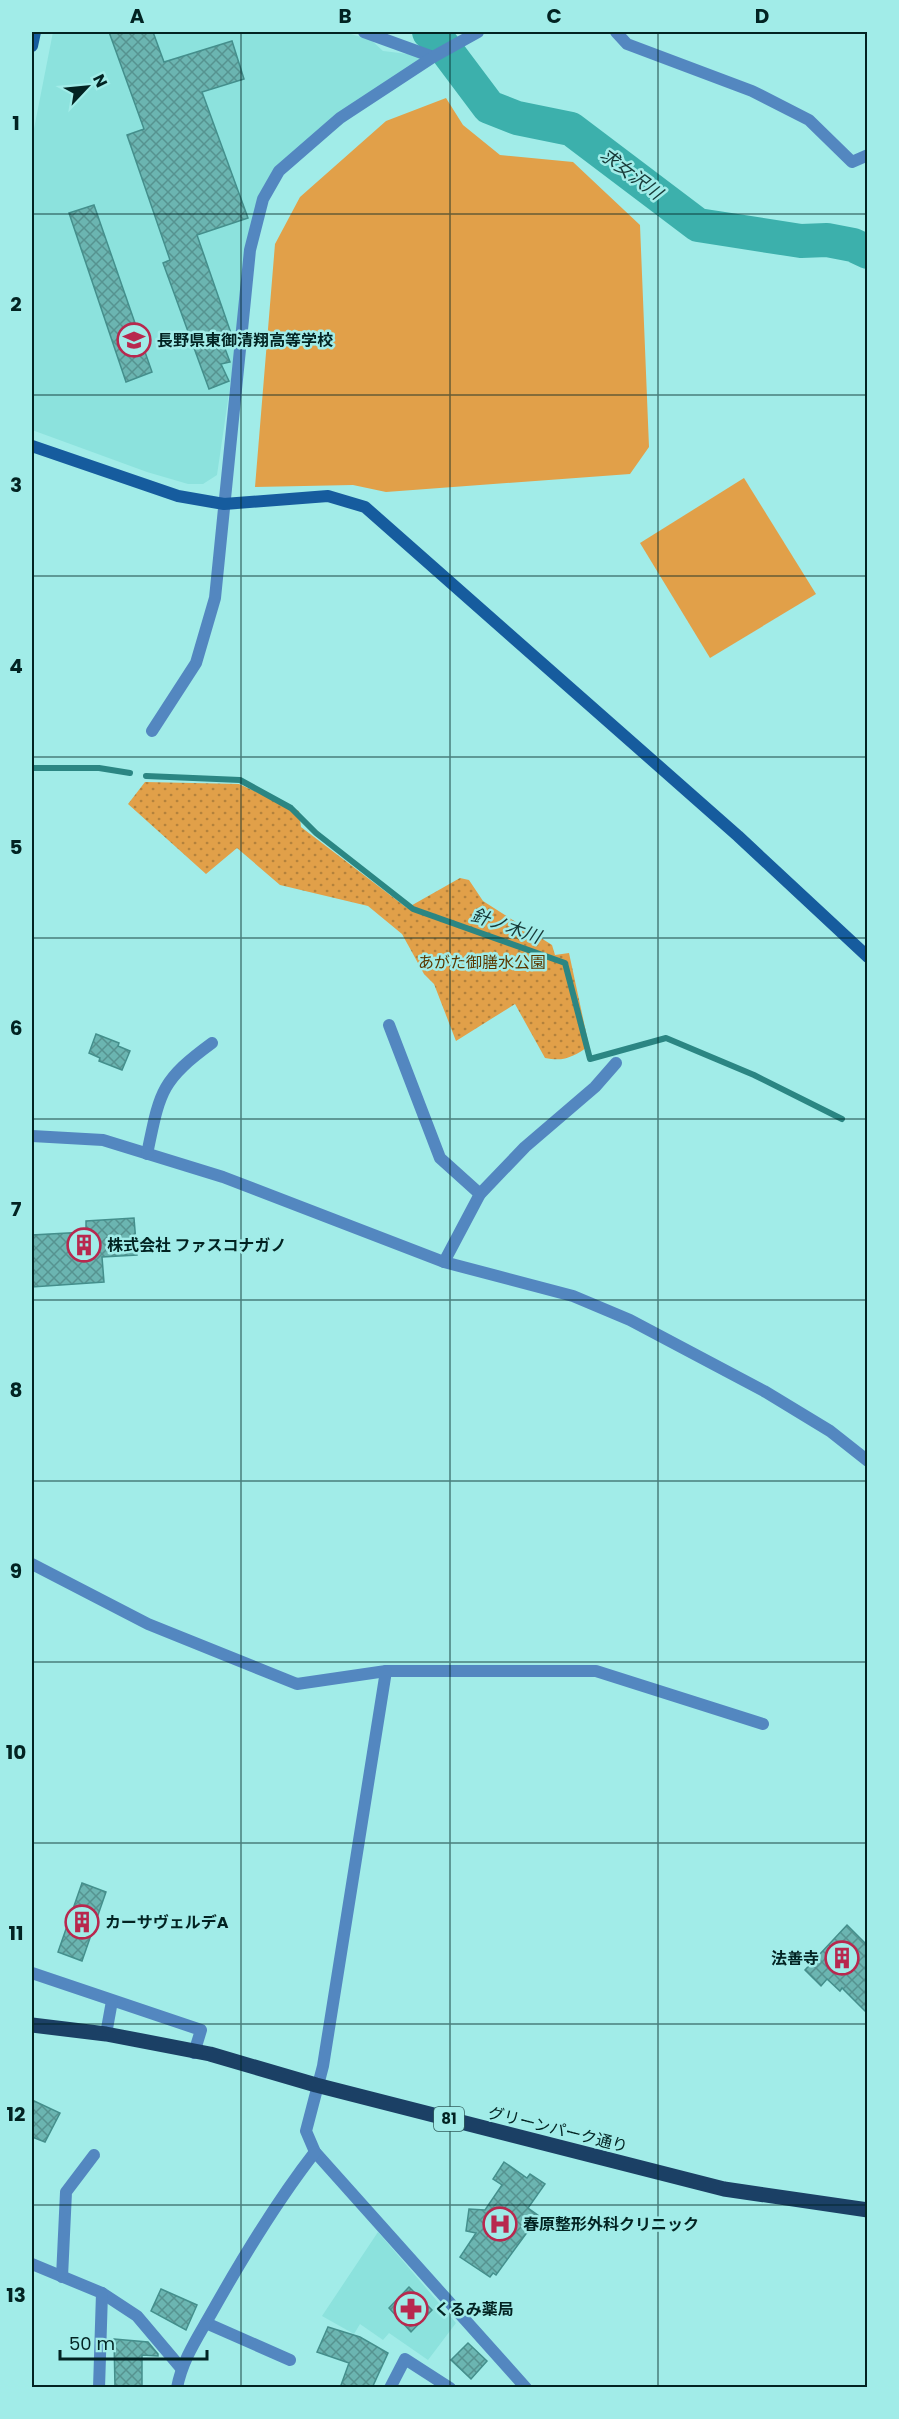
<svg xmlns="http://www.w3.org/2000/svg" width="899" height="2419" font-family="Poppins,'Noto Sans JP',sans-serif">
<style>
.built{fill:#8ce2dd}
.park{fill:url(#park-dots)}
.pitch{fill:#e1a049}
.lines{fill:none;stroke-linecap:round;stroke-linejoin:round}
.stream{stroke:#2b8683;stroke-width:6}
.river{stroke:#3cb0ac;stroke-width:34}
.building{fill:url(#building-cross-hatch);stroke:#448f8c;stroke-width:1.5}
.street{stroke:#5387c0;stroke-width:12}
.secondary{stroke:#165c9e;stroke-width:12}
.primary{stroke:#1b4065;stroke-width:15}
.grid{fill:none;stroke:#022322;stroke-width:1.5;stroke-opacity:0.55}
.labels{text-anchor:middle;stroke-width:5;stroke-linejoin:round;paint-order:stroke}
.shield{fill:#a1ece8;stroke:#325f5d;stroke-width:1.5}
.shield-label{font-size:15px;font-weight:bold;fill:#022322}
.poi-label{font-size:16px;font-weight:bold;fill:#022322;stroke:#a1ece8;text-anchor:start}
.park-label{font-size:16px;fill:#5b3902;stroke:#a1ece8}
.street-label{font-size:16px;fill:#022322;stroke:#a1ece8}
.water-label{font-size:18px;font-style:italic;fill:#173937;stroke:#a1ece8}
.neatline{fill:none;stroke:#022322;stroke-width:2}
.grid-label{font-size:20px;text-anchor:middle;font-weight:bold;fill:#022322}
</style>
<defs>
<pattern id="park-dots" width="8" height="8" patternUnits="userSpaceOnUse" patternTransform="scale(1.5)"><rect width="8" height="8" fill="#e1a049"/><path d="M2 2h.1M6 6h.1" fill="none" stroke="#b4823c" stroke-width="1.8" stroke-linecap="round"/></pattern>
<pattern id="building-cross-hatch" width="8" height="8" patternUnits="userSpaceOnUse" patternTransform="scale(1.5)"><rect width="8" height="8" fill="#6bb5b1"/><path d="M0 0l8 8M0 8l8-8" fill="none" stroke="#569390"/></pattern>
</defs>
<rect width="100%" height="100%" fill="#a1ece8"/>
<!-- built -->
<g class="built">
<path d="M53 32H344L371 40 383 51 433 57 279 171 250 250 217 475 203 484H188L147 472 32 430V139Z"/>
<path d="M378 2232 456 2323 428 2360 389 2333 383 2340 360 2324 354 2334 322 2316Z"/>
</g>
<!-- park -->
<path class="park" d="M145 782 239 784 299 811 301 827 407 908 460 878 469 880 483 901 552 945 555 955 569 953 589 1046C573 1057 564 1062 545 1058L515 1004 456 1041 434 984 424 974 402 934 368 906 280 885 237 848 206 874 128 804Z"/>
<!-- pitch -->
<g class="pitch">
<path d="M446 98 463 125 500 155 573 162 640 225 649 447 630 474 386 492 353 485 255 487 275 244 300 197 386 121Z"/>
<path d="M744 478 816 594 710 658 640 543Z"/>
</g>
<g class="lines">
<!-- stream -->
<g class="stream">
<path d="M32 768H99L130 773"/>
<path d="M146 776 240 780 291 808 316 833 413 909 565 963 590 1059 666 1038 754 1075 842 1119"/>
</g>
<!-- river -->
<path class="river" d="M429 32 438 39 489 107 517 118 571 129 698 225 801 241 827 240 853 245 868 252"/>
</g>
<!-- building -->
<g class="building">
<path d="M109 32H153L164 62 232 41 244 79 202 92 248 218 197 235 233 339 224 346 230 362 221 364 229 381 209 389 163 263 170 260 127 135 144 129Z"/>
<path d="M94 205 152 372 126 382 69 213Z"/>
<path d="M96 1034 119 1043 118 1046 130 1051 122 1070 99 1061 100 1058 89 1053Z"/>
<path d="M134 1218 137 1255 102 1257 104 1282 32 1287V1235L86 1232V1221Z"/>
<path d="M82 1883 106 1892 82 1961 58 1952Z"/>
<path d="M847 1925 867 1945V2013L842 1988 840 1991 827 1979 821 1986 805 1970Z"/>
<path d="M32 2100 60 2113 45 2142 32 2137Z"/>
<path d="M504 2162 527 2178 530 2174 545 2184 528 2208 539 2216 496 2275 493 2273 490 2277 460 2257 476 2233 466 2231 469 2209 485 2210 502 2185 493 2179Z"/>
<path d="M409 2287 432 2310 411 2332 389 2308Z"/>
<path d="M161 2289 197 2305 186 2330 151 2311Z"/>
<path d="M328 2327 360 2337 388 2353 372 2388H340L349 2363 317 2352Z"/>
<path d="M114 2339 148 2342 158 2354V2356L142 2355V2388H115Z"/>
<path d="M468 2343 487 2361 471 2379 451 2360Z"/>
</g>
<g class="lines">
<!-- street -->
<g class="street">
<path d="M364 32 433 57"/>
<path d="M616 32 627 44 752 91 809 120 852 162 868 155"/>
<path d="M152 731 196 663 215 598 250 250 263 199 279 171 340 118 433 57 478 32"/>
<path d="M389 1025 440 1158 480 1194"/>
<path d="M32 1136 103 1140 223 1177 444 1262 573 1296 630 1320 764 1391 830 1431 868 1461"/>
<path d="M147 1154C160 1092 160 1081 212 1043"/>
<path d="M444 1262 480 1194 525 1147 595 1087 616 1063"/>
<path d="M32 1564 148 1624 297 1684 386 1671H596L763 1724"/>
<path d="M386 1671 323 2066 306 2131 315 2152 526 2388"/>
<path d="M32 1973 201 2030 194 2053"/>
<path d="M106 2034 112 2001"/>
<path d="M32 2264 102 2293 137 2316 181 2368"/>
<path d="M62 2277 66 2192 94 2155"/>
<path d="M206 2323 290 2360"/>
<path d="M99 2388 102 2293"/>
<path d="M177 2388C182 2360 198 2337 212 2312 243 2257 276 2202 315 2152"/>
<path d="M390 2388 405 2359 450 2388"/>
</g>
<!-- secondary -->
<g class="secondary">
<path d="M32 46 35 32"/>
<path d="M32 446 178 496 224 504 328 496 365 507 738 836 868 957"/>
</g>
<!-- primary -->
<path class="primary" d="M32 2025 106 2034 210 2054 316 2085 724 2189 868 2210"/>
</g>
<!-- grid -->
<path class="grid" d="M241 32V2388M450 32V2388M658 32V2388M32 214H868M32 395H868M32 576H868M32 757H868M32 938H868M32 1119H868M32 1300H868M32 1481H868M32 1662H868M32 1843H868M32 2024H868M32 2205H868"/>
<!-- icons -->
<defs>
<g id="school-ring" transform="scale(1.725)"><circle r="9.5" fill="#a1ece8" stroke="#b8284e" stroke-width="1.5"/><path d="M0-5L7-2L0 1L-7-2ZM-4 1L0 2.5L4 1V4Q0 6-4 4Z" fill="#b8284e"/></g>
<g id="building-ring" transform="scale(1.725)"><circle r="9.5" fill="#a1ece8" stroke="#b8284e" stroke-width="1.5"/><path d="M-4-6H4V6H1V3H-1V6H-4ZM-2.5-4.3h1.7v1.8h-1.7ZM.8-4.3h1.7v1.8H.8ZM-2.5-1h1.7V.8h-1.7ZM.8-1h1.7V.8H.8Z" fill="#b8284e"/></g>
<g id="hospital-ring" transform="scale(1.725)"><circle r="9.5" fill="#a1ece8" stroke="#b8284e" stroke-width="1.5"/><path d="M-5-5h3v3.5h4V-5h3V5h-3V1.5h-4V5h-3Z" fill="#b8284e"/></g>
<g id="pharmacy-ring" transform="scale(1.725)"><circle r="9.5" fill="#a1ece8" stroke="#b8284e" stroke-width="1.5"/><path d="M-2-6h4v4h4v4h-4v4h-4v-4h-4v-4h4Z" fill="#b8284e"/></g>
</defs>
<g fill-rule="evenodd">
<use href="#school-ring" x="134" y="340"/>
<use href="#building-ring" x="84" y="1245"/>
<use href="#building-ring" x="82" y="1922"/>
<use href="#building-ring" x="842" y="1958"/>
<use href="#hospital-ring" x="500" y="2224"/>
<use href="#pharmacy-ring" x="411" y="2309"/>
</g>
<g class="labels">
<!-- shield labels -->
<rect class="shield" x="434" y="2107" width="30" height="24" rx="4.5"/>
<g class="shield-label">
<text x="449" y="2124">81</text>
</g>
<!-- poi labels -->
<g class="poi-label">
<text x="157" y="346">長野県東御清翔高等学校</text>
<text x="107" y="1251">株式会社 ファスコナガノ</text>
<text x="105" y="1928">カーサヴェルデA</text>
<text x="819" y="1964" text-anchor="end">法善寺</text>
<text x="523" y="2230">春原整形外科クリニック</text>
<text x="434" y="2315">くるみ薬局</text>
</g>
<!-- park labels -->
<g class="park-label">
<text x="482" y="968">あがた御膳水公園</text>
</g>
<!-- street labels -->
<g class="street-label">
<text transform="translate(558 2129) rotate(14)" y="6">グリーンパーク通り</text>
</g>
<!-- water labels -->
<g class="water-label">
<text transform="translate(631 174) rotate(37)" y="6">求女沢川</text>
<text transform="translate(506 926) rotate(19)" y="6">針ノ木川</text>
</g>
</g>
<!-- border -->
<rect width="899" height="2419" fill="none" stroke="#a1ece8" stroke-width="66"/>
<!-- north arrow -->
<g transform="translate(87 87) rotate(64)" stroke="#a1ece8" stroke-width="4.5" paint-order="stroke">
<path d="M0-4.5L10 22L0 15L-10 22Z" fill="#022322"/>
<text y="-9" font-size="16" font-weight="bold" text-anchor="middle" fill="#022322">N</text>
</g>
<!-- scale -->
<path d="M60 2350v9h147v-9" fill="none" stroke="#022322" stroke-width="3"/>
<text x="69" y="2350" font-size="18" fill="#022322" stroke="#a1ece8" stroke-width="4.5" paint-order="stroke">50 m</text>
<rect x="33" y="33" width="833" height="2353" class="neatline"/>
<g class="grid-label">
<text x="137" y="23">A</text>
<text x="345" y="23">B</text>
<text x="554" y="23">C</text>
<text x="762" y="23">D</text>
<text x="16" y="130">1</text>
<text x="16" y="311">2</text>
<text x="16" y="492">3</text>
<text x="16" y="673">4</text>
<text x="16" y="854">5</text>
<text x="16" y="1035">6</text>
<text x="16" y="1216">7</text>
<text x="16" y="1397">8</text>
<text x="16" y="1578">9</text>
<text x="16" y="1759">10</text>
<text x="16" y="1940">11</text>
<text x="16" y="2121">12</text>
<text x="16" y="2302">13</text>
</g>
</svg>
